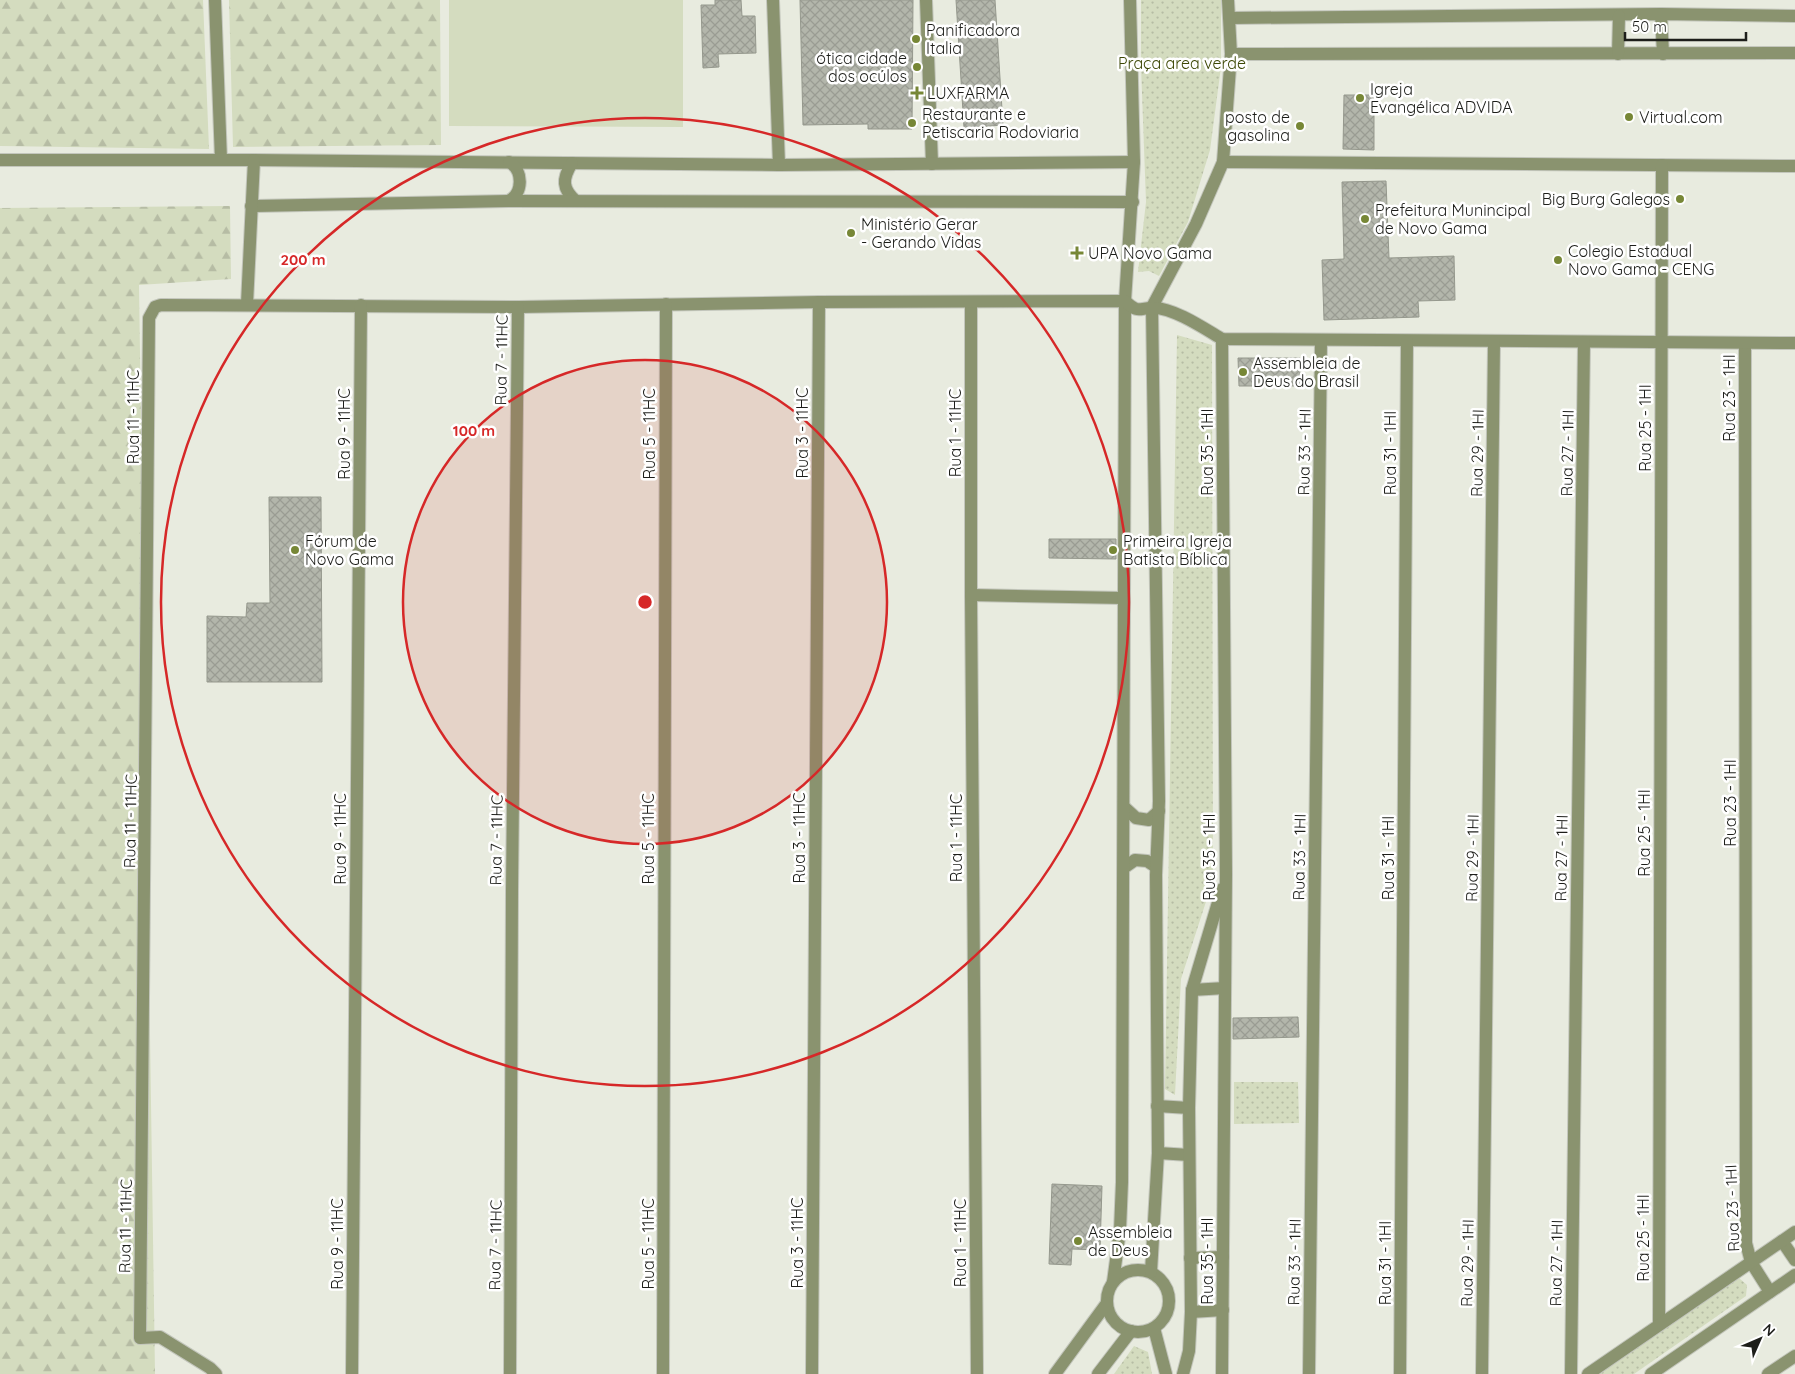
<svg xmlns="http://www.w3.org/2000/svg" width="1795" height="1374" font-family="Quicksand,sans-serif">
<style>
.green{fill:url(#green-dots)}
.forest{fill:url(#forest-firs)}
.pitch{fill:#d4dcbf}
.building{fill:url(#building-cross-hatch);stroke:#95988d}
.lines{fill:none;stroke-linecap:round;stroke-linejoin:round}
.minor-casing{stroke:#c3c6bc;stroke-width:14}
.minor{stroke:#8a936f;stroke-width:12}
.ring{fill:none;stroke:#d62828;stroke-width:2.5}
.poi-dot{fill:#778736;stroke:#fff;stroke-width:2}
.labels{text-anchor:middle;stroke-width:5;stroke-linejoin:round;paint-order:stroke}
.poi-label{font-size:16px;fill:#1d1e1a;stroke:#fff;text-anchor:start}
.park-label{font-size:16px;fill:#3c4704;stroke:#fff}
.street-label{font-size:16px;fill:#1d1e1a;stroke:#fff}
.centre{fill:#d62828;stroke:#fff;stroke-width:2.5}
.ring-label{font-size:15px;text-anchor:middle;font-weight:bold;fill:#d62828;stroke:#fff;stroke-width:5;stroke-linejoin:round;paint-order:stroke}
</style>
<defs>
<pattern id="green-dots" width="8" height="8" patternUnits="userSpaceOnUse" patternTransform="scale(1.25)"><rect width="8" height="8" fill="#d4dcbf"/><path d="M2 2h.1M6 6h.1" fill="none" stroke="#b6bca4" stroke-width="1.8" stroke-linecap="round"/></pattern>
<pattern id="forest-firs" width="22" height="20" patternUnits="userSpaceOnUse" patternTransform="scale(1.25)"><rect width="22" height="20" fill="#d4dcbf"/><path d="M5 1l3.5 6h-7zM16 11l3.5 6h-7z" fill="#b6bca4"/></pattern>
<pattern id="building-cross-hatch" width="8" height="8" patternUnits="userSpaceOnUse" patternTransform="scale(1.25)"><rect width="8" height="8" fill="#b3b6ab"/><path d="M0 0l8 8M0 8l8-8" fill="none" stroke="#9a9c93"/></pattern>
</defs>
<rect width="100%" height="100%" fill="#e8ebdf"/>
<!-- green -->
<g class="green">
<path d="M1141 0H1221V67L1210 150 1188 222 1159 276 1149 271 1138 272 1146 202 1141 66Z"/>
<path d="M1177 335 1212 345 1213 880 1181 979 1175 1095 1165 1089Z"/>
<path d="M1234 1082H1298L1299 1123 1234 1124Z"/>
<path d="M1739 1278 1747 1285 1746 1296 1634 1374H1598Z"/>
<path d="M1134 1346 1148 1352 1152 1374H1114Z"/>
</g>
<!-- forest -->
<g class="forest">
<path d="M0 0H203L209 149 0 146Z"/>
<path d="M229 0H440L441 145 233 147Z"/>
<path d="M230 206 231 279 139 285 155 1374H0V208Z"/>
</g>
<!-- pitch -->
<path class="pitch" d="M449 0H683V127L449 126Z"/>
<!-- building -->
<g class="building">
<path d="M715 0H741L742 16H755L756 53 718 54 719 67 703 68 701 5H715Z"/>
<path d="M800 0H913L912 129H868V124L803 125Z"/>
<path d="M956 0H995L1003 125 964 128Z"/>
<path d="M1344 95H1374V150L1343 149Z"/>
<path d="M1386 181 1389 258 1454 256 1455 300 1418 301 1419 317 1324 320 1322 260 1344 259 1342 182Z"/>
<path d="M1238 358H1300V386H1239Z"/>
<path d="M269 497H321L322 682H207V616L246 617 247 603H270Z"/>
<path d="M1049 539H1116V559L1049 558Z"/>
<path d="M1298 1017 1299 1037 1233 1039V1018Z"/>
<path d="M1052 1184 1102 1186 1100 1250 1072 1249 1071 1265 1049 1264Z"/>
</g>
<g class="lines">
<!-- minor casing -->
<g class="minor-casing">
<g id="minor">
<path d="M215 0 221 160"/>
<path d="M773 0 779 165"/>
<path d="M926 0 932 164"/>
<path d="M1661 14 1663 54"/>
<path d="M1230 18 1661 14 1795 16"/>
<path d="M1231 54 1795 53"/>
<path d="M1618 54 1619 16"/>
<path d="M0 160H254L779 165 1134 162"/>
<path d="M1223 162 1795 166"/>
<path d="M572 163C562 179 562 189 576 201"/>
<path d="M508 201C523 195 524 170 509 162"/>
<path d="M251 206 508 201 1133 202"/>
<path d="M971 303V595L977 1374"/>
<path d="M247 304 254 160"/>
<path d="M1745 343 1746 1243 1751 1262 1770 1292"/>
<path d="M971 595 1124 598"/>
<path d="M1124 807 1136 818 1149 820 1159 811"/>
<path d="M1125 867 1135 860 1147 861 1156 867"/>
<path d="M1192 990 1225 988"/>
<path d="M1157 1106 1189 1108"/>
<path d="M1158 1153 1189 1155"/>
<path d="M1782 1241 1795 1260"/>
<path d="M1190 1258 1223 1257"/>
<circle cx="1138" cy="1301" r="31"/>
<path d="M1151 1272 1158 1153 1156 875 1159 801 1152 307 1196 224 1223 162 1231 54 1228 0"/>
<path d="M1113 1282 1120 1230 1122 1182 1125 301 1134 162 1130 0"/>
<path d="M1191 1312 1223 1310"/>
<path d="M1659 1323 1662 165"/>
<path d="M1154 1328 1166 1374"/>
<path d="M216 1374 210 1368 160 1337 140 1338 149 318 155 307 161 305 518 307 819 302 1125 301C1140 315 1139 307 1154 308 1174 308 1205 329 1222 339L1795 343"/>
<path d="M352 1374 361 305"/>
<path d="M510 1374 512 891 518 307"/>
<path d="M663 1374 666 304"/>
<path d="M812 1374 819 302"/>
<path d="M1055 1374 1107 1303"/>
<path d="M1098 1374 1131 1331"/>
<path d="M1183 1374 1189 1351 1191 1312 1189 1108 1192 990 1222 889"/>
<path d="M1222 1374 1226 874 1222 339"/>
<path d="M1309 1374 1321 340"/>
<path d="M1400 1374 1407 341"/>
<path d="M1482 1374 1494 342"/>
<path d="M1571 1374 1584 342"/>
<path d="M1588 1374 1795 1232"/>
<path d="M1651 1374 1795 1275"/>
<path d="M1768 1374 1795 1356"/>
</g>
</g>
<!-- minor -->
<use href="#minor" class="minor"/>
</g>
<!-- distance rings -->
<circle cx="645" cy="602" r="242" fill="#d62828" fill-opacity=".12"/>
<g class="ring">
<circle cx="645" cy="602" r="242"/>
<circle cx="645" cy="602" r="484"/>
</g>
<!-- markers -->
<g class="poi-dot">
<circle cx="916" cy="39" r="5"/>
<circle cx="917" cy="67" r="5"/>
<path d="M914.5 85.5h5v5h5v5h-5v5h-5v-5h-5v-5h5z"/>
<circle cx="1360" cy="98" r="5"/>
<circle cx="1629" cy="117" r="5"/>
<circle cx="912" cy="123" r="5"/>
<circle cx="1300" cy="126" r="5"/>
<circle cx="1680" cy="199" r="5"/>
<circle cx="1365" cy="219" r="5"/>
<circle cx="851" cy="233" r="5"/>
<path d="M1074.5 245.5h5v5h5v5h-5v5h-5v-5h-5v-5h5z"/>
<circle cx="1558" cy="260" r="5"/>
<circle cx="1243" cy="372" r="5"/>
<circle cx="295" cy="550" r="5"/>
<circle cx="1113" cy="550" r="5"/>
<circle cx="1078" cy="1241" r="5"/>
</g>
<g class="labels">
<!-- poi labels -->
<g class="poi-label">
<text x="926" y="36">Panificadora<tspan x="926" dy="18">Italia</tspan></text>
<text x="907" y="64" text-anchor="end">ótica cidade<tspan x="907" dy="18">dos ocúlos</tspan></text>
<text x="1370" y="95">Igreja<tspan x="1370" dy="18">Evangélica ADVIDA</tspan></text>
<text x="927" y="99">LUXFARMA</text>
<text x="922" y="120">Restaurante e<tspan x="922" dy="18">Petiscaria Rodoviaria</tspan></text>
<text x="1290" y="123" text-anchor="end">posto de<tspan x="1290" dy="18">gasolina</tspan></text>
<text x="1639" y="123">Virtual.com</text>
<text x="1670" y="205" text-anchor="end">Big Burg Galegos</text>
<text x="1375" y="216">Prefeitura Munincipal<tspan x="1375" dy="18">de Novo Gama</tspan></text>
<text x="861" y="230">Ministério Gerar<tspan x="861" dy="18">- Gerando Vidas</tspan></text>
<text x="1568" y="257">Colegio Estadual<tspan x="1568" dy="18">Novo Gama - CENG</tspan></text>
<text x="1088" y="259">UPA Novo Gama</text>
<text x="1253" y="369">Assembleia de<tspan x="1253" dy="18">Deus do Brasil</tspan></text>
<text x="305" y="547">Fórum de<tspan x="305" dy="18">Novo Gama</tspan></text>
<text x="1123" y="547">Primeira Igreja<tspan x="1123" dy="18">Batista Bíblica</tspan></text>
<text x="1088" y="1238">Assembleia<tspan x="1088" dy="18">de Deus</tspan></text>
</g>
<!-- park labels -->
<g class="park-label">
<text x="1182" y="69">Praça area verde</text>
</g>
<!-- street labels -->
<g class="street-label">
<text transform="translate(501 360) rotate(-89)" y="6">Rua 7 - 11HC</text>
<text transform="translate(1729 398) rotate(-90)" y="6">Rua 23 - 1HI</text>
<text transform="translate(133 417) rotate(-90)" y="6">Rua 11 - 11HC</text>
<text transform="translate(1645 428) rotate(-90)" y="6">Rua 25 - 1HI</text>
<text transform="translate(802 433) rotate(-90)" y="6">Rua 3 - 11HC</text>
<text transform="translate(955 433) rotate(-90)" y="6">Rua 1 - 11HC</text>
<text transform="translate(344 434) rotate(-90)" y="6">Rua 9 - 11HC</text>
<text transform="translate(649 434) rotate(-90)" y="6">Rua 5 - 11HC</text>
<text transform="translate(1207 452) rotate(-90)" y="6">Rua 35 - 1HI</text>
<text transform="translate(1304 452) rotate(-89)" y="6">Rua 33 - 1HI</text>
<text transform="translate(1390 453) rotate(-90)" y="6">Rua 31 - 1HI</text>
<text transform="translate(1477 453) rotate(-89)" y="6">Rua 29 - 1HI</text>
<text transform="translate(1567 453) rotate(-89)" y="6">Rua 27 - 1HI</text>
<text transform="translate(1730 803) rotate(-90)" y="6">Rua 23 - 1HI</text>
<text transform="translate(130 821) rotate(-89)" y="6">Rua 11 - 11HC</text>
<text transform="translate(1644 833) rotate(-90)" y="6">Rua 25 - 1HI</text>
<text transform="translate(799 838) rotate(-90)" y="6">Rua 3 - 11HC</text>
<text transform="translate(956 838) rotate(-90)" y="6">Rua 1 - 11HC</text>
<text transform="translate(340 839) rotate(-90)" y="6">Rua 9 - 11HC</text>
<text transform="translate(648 839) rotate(-90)" y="6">Rua 5 - 11HC</text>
<text transform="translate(496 840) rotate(-89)" y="6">Rua 7 - 11HC</text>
<text transform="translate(1209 857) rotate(-90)" y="6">Rua 35 - 1HI</text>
<text transform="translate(1299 857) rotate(-89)" y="6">Rua 33 - 1HI</text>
<text transform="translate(1388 858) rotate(-90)" y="6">Rua 31 - 1HI</text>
<text transform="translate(1472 858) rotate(-89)" y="6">Rua 29 - 1HI</text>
<text transform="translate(1561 858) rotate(-89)" y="6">Rua 27 - 1HI</text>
<text transform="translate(1732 1208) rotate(-92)" y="6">Rua 23 - 1HI</text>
<text transform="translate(125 1226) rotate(-89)" y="6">Rua 11 - 11HC</text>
<text transform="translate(1643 1238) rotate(-90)" y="6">Rua 25 - 1HI</text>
<text transform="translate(797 1243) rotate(-90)" y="6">Rua 3 - 11HC</text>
<text transform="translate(960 1243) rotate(-90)" y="6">Rua 1 - 11HC</text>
<text transform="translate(337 1244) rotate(-90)" y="6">Rua 9 - 11HC</text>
<text transform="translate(648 1244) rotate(-90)" y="6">Rua 5 - 11HC</text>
<text transform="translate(495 1245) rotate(-89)" y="6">Rua 7 - 11HC</text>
<text transform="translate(1207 1261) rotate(-90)" y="6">Rua 35 - 1HI</text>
<text transform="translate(1294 1262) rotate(-89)" y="6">Rua 33 - 1HI</text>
<text transform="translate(1385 1263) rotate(-90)" y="6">Rua 31 - 1HI</text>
<text transform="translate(1467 1263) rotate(-89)" y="6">Rua 29 - 1HI</text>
<text transform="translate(1556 1263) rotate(-89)" y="6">Rua 27 - 1HI</text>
</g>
</g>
<circle cx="645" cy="602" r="8" class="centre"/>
<g class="ring-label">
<text x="303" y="265">200 m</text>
<text x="474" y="436">100 m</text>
</g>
<!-- north arrow -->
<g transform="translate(1760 1339) rotate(45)" stroke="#ffffff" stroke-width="4" paint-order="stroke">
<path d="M0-4L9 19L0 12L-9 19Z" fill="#1d1e1a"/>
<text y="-8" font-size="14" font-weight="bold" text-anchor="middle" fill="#1d1e1a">N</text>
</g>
<!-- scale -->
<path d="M1625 32v8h121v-8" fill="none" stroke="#1d1e1a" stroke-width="2.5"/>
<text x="1632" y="32" font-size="15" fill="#1d1e1a" stroke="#ffffff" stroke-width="4" paint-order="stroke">50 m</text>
</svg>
